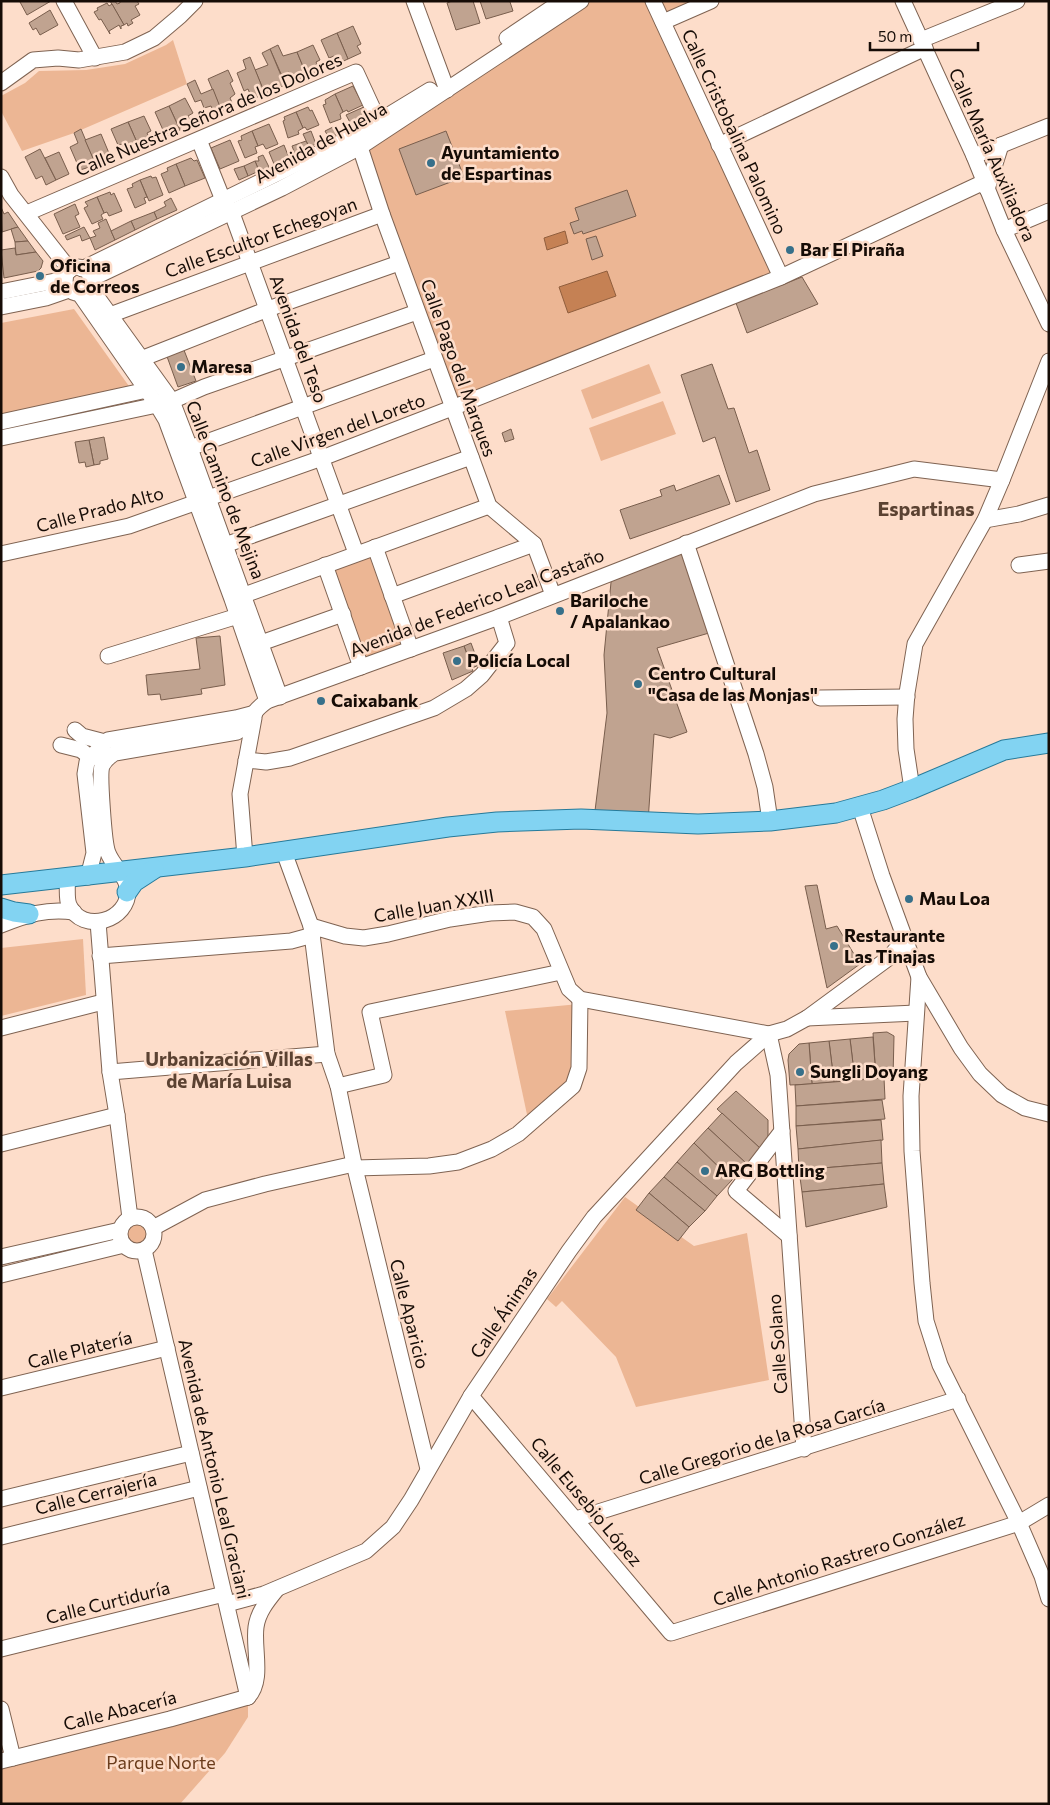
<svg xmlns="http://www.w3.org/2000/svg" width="1050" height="1805" font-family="Commissioner,sans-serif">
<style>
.green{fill:#ecb694}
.water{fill:#c58154;stroke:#905e3d}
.building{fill:#c0a390;stroke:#795e4d}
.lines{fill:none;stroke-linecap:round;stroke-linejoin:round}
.minor-casing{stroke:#7f6352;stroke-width:17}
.major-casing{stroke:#267a9a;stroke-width:21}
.minor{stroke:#fff;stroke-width:15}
.major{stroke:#82d3f2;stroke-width:19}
.poi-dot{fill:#37708a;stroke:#fdddca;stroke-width:2}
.labels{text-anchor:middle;stroke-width:5;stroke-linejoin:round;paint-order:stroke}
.street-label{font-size:18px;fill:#160c06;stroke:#fdddca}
.poi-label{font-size:18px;font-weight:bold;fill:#160c06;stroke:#fdddca;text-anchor:start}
.park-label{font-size:18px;fill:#6b3c1b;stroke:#fdddca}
.neighbourhood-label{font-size:19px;font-weight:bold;fill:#5b4232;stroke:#fdddca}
.quarter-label{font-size:20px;font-weight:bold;fill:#5b4232;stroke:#fdddca}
</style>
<rect width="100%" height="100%" fill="#fdddca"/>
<!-- green -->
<g class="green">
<path d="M581 1H711L663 22 781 277 452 408 360 147Z"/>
<path d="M173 40 187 84 74 133 22 151 1 111V96L25 83 39 71 86 70 125 64 166 45Z"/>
<path d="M74 309 131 389 1 417V323Z"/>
<path d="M649 364 661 393 592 419 581 390Z"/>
<path d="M663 401 676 434 601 461 589 428Z"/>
<path d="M375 547 411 649 361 667 325 565Z"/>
<path d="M83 939 86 995 1 1016V948Z"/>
<path d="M579 1004V1068L529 1124 505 1011Z"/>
<path d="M625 1197 694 1246 747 1233 769 1380 636 1407 616 1357 562 1301 556 1307 547 1299Z"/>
<circle cx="136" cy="1234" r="14"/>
<path d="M248 1697V1717L225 1753 180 1804H1V1761Z"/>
</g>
<!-- water -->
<g class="water">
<path d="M565 231 568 243 547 250 544 238Z"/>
<path d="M607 271 616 296 568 313 559 287Z"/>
</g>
<!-- building -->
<g class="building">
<path d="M22 1H51L27 15 20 2Z"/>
<path d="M110 1H115L117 4 120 3V1H137L139 4 135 6 140 15 131 20 133 23 128 26 127 23 124 25Z"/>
<path d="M452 1H473L480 23 456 30 447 3Z"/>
<path d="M480 1H512L510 2 513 11 486 19Z"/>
<path d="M107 3 109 6 112 4 124 25 121 26V29L119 25 109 31 110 34 101 19 99 20 94 12 98 10 97 8Z"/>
<path d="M50 10 58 25 40 35 36 28 33 30 29 23Z"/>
<path d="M353 26 361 44 357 46 361 53 348 59 337 33Z"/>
<path d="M337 33 348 59 337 64 334 56 329 58 321 40Z"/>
<path d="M278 45 283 56 297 52 307 76 294 82 289 72 282 76 270 49Z"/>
<path d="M313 45 320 60 316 62 320 71 307 76 297 52Z"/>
<path d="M270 49 285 85 265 94 255 70 268 65 262 53Z"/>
<path d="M250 57 265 94 252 99 248 89 244 91 237 73 246 69 243 60Z"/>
<path d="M228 70 233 81 230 83 235 94 230 98 234 107 222 112 208 79Z"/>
<path d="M195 80 201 94 213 89 222 112 215 115 211 106 204 108 201 100 195 102 187 84Z"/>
<path d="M353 86 363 105 348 112 347 110 343 112 335 94Z"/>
<path d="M335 94 343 112 340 114 341 119 330 123 323 105 326 104 325 100Z"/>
<path d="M185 98 193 113 188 116 192 125 180 130 169 106Z"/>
<path d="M169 106 180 130 169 136 166 129 163 130 155 112Z"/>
<path d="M366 106 371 118 352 126 346 115Z"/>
<path d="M308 107 310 111 312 110 319 125 307 130 305 127 303 128 296 112Z"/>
<path d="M296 112 303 128 298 131 299 134 288 138 283 121 285 120 284 117Z"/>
<path d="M144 116 151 131 147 133 151 142 139 147 128 122Z"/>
<path d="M128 122 139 147 126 152 122 144 118 145 111 129Z"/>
<path d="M269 124 278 144 266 149 263 144 258 146 252 131Z"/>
<path d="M333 127 337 134 329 138 325 131Z"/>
<path d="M81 129 96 165 80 170 70 147 78 143 74 133Z"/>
<path d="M252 131 258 146 255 147 257 153 245 158 238 141 242 140 241 136Z"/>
<path d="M311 131 316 144 309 147 303 134Z"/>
<path d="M446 131 464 177 416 195 399 149Z"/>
<path d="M101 134 111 158 96 165 85 140Z"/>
<path d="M230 140 239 161 220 169 211 148Z"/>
<path d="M306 141 309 147 295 154 292 146Z"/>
<path d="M284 145 289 158 274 164 269 152Z"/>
<path d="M40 149 56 180 46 185 42 176 36 179 25 157Z"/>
<path d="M59 152 69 174 56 180 45 158Z"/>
<path d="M263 155 269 167 259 171 255 161H259L258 157Z"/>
<path d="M191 158 194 161 197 160 205 178 185 186 176 164Z"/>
<path d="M255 161 259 171 248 176 244 166Z"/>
<path d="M176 164 185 186 169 193 161 174 168 171 167 168Z"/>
<path d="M244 166 248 176 239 180 234 169Z"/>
<path d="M151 176 152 178 156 177 163 195 149 201 140 180Z"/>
<path d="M140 180 147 197 144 198 146 203 135 208 127 189 133 187 132 184Z"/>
<path d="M627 190 636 216 583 234 582 231 574 234 570 223 579 220 575 208Z"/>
<path d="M110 192 111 195 114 193 122 211 109 216 107 212 104 213 97 197Z"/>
<path d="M97 197 104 213 101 215 103 219 92 224 84 208 88 206 85 202Z"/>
<path d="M171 198 177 210 157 219 154 212 166 206 164 202Z"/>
<path d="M75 204 79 214 75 216 80 227 63 234 54 214Z"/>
<path d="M1 207 4 214 8 212 18 227 2 232Z"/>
<path d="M154 212 157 219 135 230 131 221Z"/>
<path d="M106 219 115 240 95 250 90 238 96 236 93 231 100 228 98 223Z"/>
<path d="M131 221 135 230 115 240 111 231Z"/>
<path d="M18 227 28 241 15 242 11 229Z"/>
<path d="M84 227 90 238 82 241 80 235 67 240 65 236Z"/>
<path d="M596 236 603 256 592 260 586 239Z"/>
<path d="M28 241 36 252 16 255 15 242Z"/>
<path d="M15 248 16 255 36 252 43 261 41 268 38 271 4 278 1 250Z"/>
<path d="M802 277 818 304 747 333 736 303Z"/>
<path d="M182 345 196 381 178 387 165 351Z"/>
<path d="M712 364 728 409 734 408 749 453 757 450 770 490 736 502 715 437 703 442 681 375Z"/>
<path d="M511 429 514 439 505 442 502 433Z"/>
<path d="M104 437 108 459 100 461V464L94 465 89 440Z"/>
<path d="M89 440 94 465 86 467 85 462 79 463 75 442Z"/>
<path d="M719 475 730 504 630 539 620 510 662 496 660 490 674 485 676 491Z"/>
<path d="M686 543 716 631 657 648 687 732 670 738 654 734 648 822 594 819 607 713 604 655 612 572Z"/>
<path d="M220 636 225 685 201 689 202 694 161 700 160 694 148 695 146 675 200 669 196 638Z"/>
<path d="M471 643 479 665 472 668 464 646Z"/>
<path d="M464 646 473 671 452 680 443 653Z"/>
<path d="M817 885 826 929 837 926 860 964 827 988 805 886Z"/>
<path d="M887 1032 894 1036 893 1078H876L873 1033Z"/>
<path d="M873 1037 876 1078 855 1080 850 1039Z"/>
<path d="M850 1039 855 1080 834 1082 829 1041Z"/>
<path d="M829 1041 834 1082 812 1084 809 1043Z"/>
<path d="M809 1043 812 1084 790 1085 788 1060 789 1054 799 1044Z"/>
<path d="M884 1078 885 1099 796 1106 795 1085Z"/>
<path d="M736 1091 768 1120V1141L761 1149 717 1109Z"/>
<path d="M882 1100 885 1119 796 1126V1106Z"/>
<path d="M722 1113 761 1149 747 1164 708 1128Z"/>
<path d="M881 1120 883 1140 798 1149 796 1126Z"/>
<path d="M708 1128 747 1164 732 1180 694 1143Z"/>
<path d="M881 1140 882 1163 799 1170 798 1149Z"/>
<path d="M694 1143 732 1180 717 1196 677 1162Z"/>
<path d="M677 1162 717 1196 705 1211 664 1177Z"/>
<path d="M882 1163 884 1184 802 1192 799 1170Z"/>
<path d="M664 1177 705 1211 689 1227 649 1193Z"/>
<path d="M884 1184 887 1207 806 1227 802 1192Z"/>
<path d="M649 1193 689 1227 678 1241 636 1210Z"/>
</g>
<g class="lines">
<!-- minor casing -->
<g class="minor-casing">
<g id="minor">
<path d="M64 1 95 58"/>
<path d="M414 1 447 90"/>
<path d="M653 1 781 277"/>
<path d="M903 1 974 156 1004 230 1049 324"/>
<path d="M663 22 711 1"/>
<path d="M507 38 562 1"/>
<path d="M921 40 1017 1"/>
<path d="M1 83 33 60 58 58 79 60 125 52 154 38 180 16 195 1"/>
<path d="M357 138 382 214 489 506 534 544 553 595"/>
<path d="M199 140 223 200 233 216 356 553"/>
<path d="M719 145 925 48"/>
<path d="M974 156 1049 126"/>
<path d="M1 177 11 195 70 270"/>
<path d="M987 189 1001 145"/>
<path d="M27 213 356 72 379 122"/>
<path d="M1004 230 1049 211"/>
<circle cx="78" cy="280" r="13"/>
<path d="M82 269 356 135 430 90"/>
<path d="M90 278 97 276 282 188 360 147 581 1"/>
<path d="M89 286 172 401 187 440 280 697"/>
<path d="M1 292 65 279"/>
<path d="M79 293 157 405 166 420 232 599 267 701"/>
<path d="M1 307 46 298 69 290"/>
<path d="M102 319 110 315 382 214"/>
<path d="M141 359 268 309 399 263"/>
<path d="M1 422 147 390"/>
<path d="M1 438 157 405 172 401 204 387 417 312"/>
<path d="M190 448 434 359"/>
<path d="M985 520 1019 514 1049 505"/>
<path d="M686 543 756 754 765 787 770 821"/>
<path d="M225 545 471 457"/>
<path d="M375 547 411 649"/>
<path d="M1 554 129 526 322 458 452 408 781 277 984 182"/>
<path d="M325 565 361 667"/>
<path d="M1019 565 1049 561"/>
<path d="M392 596 534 544"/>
<path d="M236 598 489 506"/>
<path d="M261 643 343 614"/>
<path d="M108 656 238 616"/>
<path d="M820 698 907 697"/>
<path d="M75 730 82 736 105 742"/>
<path d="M61 745 81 750 91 758"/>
<path d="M246 760 266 762 290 758 434 708 466 689 482 675 507 643 499 617"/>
<path d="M912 789 906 749 905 719 907 693 915 644 985 520 1002 480 1049 361"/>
<path d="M860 807 882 876 919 977 961 1048 980 1074 1002 1095 1025 1108 1049 1114"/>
<path d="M284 852 311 926 327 1054 338 1086 354 1164 428 1469"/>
<path d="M245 857 240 794 254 718"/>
<path d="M88 877 94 853 85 774 87 762 105 742 108 740 236 718 255 713"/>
<path d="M67 879C68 886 66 898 69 905 82 935 130 921 128 889 126 875 113 866 108 853 104 844 99 774 102 766 105 759 109 757 115 753L237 732C247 727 249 721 255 712 258 708 263 704 267 701L499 617 814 494 914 469 1002 480"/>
<path d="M98 922 110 1072 117 1115 130 1218"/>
<path d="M1 925C27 915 46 908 74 912"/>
<path d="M311 926 345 936 364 938 388 934 450 919 490 913 515 912 533 917 544 929 569 989 580 999 769 1034 778 1075 804 1449"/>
<path d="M100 956 291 941 313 935"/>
<path d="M919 977 911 1096 912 1151 922 1283 926 1321 940 1365 1019 1523 1042 1576 1049 1599"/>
<path d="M807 1018 916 1013"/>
<path d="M1 1028 103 1002"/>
<path d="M110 1072 327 1054"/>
<path d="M338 1086 384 1075 370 1012 561 972"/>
<path d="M782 1131 736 1191 789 1236"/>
<path d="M1 1144 117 1115"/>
<path d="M355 1168 429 1166 458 1162 492 1149 518 1134 573 1086 579 1068 580 999"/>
<circle cx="137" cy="1234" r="17"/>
<path d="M153 1228 205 1200 265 1184 354 1164"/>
<path d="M144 1250 248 1697"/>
<path d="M1 1257 120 1230"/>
<path d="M1 1275 124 1245"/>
<path d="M1 1388 167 1348"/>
<path d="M471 1396 671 1633 1019 1523 1049 1505"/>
<path d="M1 1499 191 1453"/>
<path d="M576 1519 958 1399"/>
<path d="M1 1537 199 1488"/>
<path d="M227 1604 264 1594 366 1551 393 1527 411 1500 471 1396 569 1251 594 1217 736 1063 769 1034 787 1029 807 1018 890 957 905 938"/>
<path d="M1 1649 224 1594"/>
<path d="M248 1697C264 1680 253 1649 256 1627 258 1612 268 1600 277 1589"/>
<path d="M1 1709 13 1758"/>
<path d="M1 1761 170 1719 248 1697"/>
</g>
</g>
<!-- major casing -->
<g class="major-casing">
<g id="major">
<path d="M1 885 245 857 448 827 497 822 581 819 698 824 770 821 836 813 883 800 912 789 1004 750 1049 743"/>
<path d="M127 892 134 882 154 869"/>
<path d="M1 908 14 912 29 914"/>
</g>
</g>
<!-- minor -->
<use href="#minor" class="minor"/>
<!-- major -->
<use href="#major" class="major"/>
</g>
<!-- markers -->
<g class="poi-dot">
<circle cx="431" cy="163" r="5"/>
<circle cx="790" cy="250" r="5"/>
<circle cx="40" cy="276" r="5"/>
<circle cx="181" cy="367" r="5"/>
<circle cx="560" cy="611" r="5"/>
<circle cx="457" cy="661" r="5"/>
<circle cx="638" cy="684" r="5"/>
<circle cx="321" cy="701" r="5"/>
<circle cx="909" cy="899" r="5"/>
<circle cx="834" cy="946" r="5"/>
<circle cx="800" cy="1072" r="5"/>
<circle cx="705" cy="1171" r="5"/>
</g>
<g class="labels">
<!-- street labels -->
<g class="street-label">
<text transform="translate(209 115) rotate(-23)" y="6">Calle Nuestra Señora de los Dolores</text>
<text transform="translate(734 132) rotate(65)" y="6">Calle Cristobalina Palomino</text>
<text transform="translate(321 143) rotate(-29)" y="6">Avenida de Huelva</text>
<text transform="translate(992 155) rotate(66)" y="6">Calle María Auxiliadora</text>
<text transform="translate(261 238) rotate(-20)" y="6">Calle Escultor Echegoyan</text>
<text transform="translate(298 339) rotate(70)" y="6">Avenida del Teso</text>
<text transform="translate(458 368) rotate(70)" y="6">Calle Pago del Marques</text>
<text transform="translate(338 431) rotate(-20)" y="6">Calle Virgen del Loreto</text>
<text transform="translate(225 490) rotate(69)" y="6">Calle Camino de Mejina</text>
<text transform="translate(100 510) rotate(-15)" y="6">Calle Prado Alto</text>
<text transform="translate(477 603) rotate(-21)" y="6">Avenida de Federico Leal Castaño</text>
<text transform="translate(434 906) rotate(-10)" y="6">Calle Juan XXIII</text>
<text transform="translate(504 1313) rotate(-56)" y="6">Calle Ánimas</text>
<text transform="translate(409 1314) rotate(76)" y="6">Calle Aparicio</text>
<text transform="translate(778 1344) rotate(-94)" y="6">Calle Solano</text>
<text transform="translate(80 1350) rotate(-14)" y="6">Calle Platería</text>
<text transform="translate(762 1442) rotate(-17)" y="6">Calle Gregorio de la Rosa García</text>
<text transform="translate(214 1469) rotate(77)" y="6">Avenida de Antonio Leal Graciani</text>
<text transform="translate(96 1494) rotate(-14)" y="6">Calle Cerrajería</text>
<text transform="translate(586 1502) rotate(50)" y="6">Calle Eusebio López</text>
<text transform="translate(839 1560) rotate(-18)" y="6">Calle Antonio Rastrero González</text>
<text transform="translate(108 1603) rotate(-14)" y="6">Calle Curtiduría</text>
<text transform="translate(120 1711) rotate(-14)" y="6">Calle Abacería</text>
</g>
<!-- poi labels -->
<g class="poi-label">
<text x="441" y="159">Ayuntamiento<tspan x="441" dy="21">de Espartinas</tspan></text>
<text x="800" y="256">Bar El Piraña</text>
<text x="50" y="272">Oficina<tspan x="50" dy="21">de Correos</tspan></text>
<text x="191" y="373">Maresa</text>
<text x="570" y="607">Bariloche<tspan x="570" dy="21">/ Apalankao</tspan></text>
<text x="467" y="667">Policía Local</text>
<text x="648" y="680">Centro Cultural<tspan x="648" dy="21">"Casa de las Monjas"</tspan></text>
<text x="331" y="707">Caixabank</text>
<text x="919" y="905">Mau Loa</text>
<text x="844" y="942">Restaurante<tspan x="844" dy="21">Las Tinajas</tspan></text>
<text x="810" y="1078">Sungli Doyang</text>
<text x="715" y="1177">ARG Bottling</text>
</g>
<!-- park labels -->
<g class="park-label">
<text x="161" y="1769">Parque Norte</text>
</g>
<!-- neighbourhood labels -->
<g class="neighbourhood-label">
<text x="229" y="1066">Urbanización Villas<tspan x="229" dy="22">de María Luisa</tspan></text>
</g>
<!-- quarter labels -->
<g class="quarter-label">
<text x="926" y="516">Espartinas</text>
</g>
</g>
<!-- border -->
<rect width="1050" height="1805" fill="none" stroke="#160c06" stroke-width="5"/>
<!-- scale -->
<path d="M870 42v8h108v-8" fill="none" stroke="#160c06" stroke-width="2.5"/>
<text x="878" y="42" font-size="15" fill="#160c06" stroke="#fdddca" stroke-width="4" paint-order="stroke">50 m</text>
</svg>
